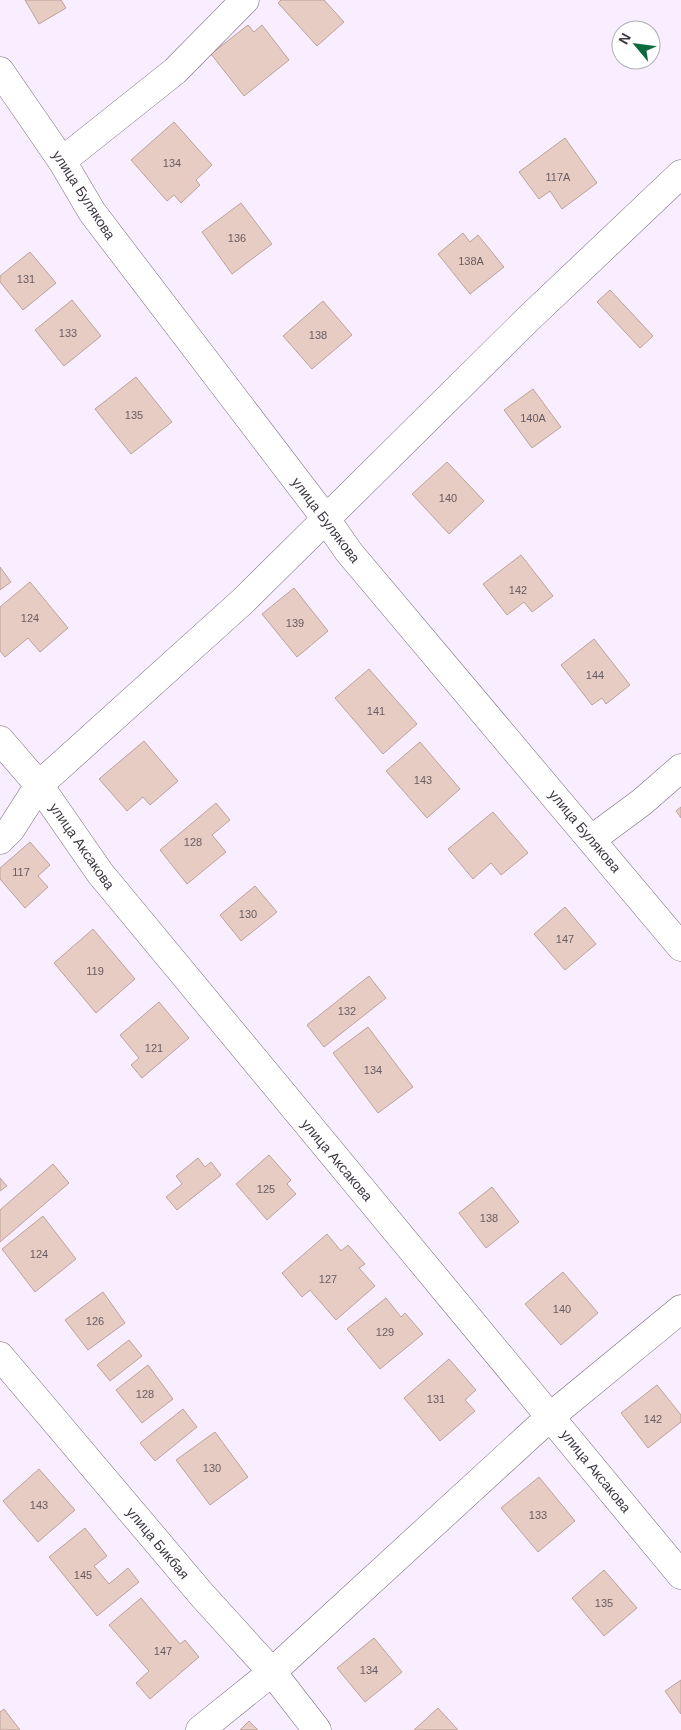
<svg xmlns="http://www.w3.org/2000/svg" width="681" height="1730" font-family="Arial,sans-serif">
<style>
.building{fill:#e7ccc3;stroke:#bca29a}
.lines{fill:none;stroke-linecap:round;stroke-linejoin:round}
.minor-casing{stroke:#76697c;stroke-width:29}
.minor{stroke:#fff;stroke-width:28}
.labels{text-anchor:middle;stroke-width:4;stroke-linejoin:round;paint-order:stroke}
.number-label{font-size:11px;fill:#685c61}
.street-label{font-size:14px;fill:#3d3740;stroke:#fff}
</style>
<rect width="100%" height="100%" fill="#f9eeff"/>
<!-- building -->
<g class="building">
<path d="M25 0H61L66 8 39 24Z"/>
<path d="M281 0H324L344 22 317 46 278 3Z"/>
<path d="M248 25 254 32 262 25 289 60 244 96 211 54Z"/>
<path d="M174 122 212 165 196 180 200 185 181 203 174 195 167 201 131 160Z"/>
<path d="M565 138 597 183 562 209 550 191 539 199 519 172Z"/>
<path d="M241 203 272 244 232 274 202 232Z"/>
<path d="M463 233 470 242 478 235 504 267 470 294 438 254Z"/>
<path d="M30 252 56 283 23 310 0 282V276Z"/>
<path d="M610 290 653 336 640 348 597 302Z"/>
<path d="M72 300 101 336 64 366 35 330Z"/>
<path d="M323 301 352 335 312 369 283 336Z"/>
<path d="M136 377 172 422 131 454 95 409Z"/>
<path d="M533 389 561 427 532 448 504 410Z"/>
<path d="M447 462 484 501 449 534 412 494Z"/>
<path d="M521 555 553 596 532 612 524 602 507 615 483 584Z"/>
<path d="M0 567 11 582 0 590Z"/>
<path d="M30 582 68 628 40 652 28 638 5 657 0 651V607Z"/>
<path d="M294 588 328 631 297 657 262 614Z"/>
<path d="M594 639 630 685 606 704 602 698 592 705 561 665Z"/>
<path d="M369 669 417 724 383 754 335 698Z"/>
<path d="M144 741 178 781 150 805 143 797 127 811 99 779Z"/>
<path d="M420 742 460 789 427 818 386 771Z"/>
<path d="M216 803 230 820 212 835 226 852 187 884 160 850Z"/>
<path d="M681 807V818L676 811Z"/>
<path d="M493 812 528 853 501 875 491 863 473 879 448 849Z"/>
<path d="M30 842 50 865 38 876 48 887 25 908 0 879V868Z"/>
<path d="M255 886 277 912 241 941 220 915Z"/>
<path d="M565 907 596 944 565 970 534 934Z"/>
<path d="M93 929 135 979 96 1013 54 963Z"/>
<path d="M369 976 386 998 324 1047 307 1025Z"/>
<path d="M159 1002 189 1038 142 1078 131 1065 139 1058 120 1035Z"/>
<path d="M368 1027 413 1087 378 1113 333 1053Z"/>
<path d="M269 1155 291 1180 287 1184 296 1194 267 1220 236 1184Z"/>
<path d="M198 1158 205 1167 211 1162 221 1175 177 1210 166 1197 182 1184 176 1176Z"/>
<path d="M53 1164 69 1183 0 1242V1210Z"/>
<path d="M0 1178 7 1186 0 1191Z"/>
<path d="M492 1187 519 1222 486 1248 459 1213Z"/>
<path d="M43 1216 76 1259 35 1292 2 1249Z"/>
<path d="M327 1234 341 1251 348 1245 365 1264 359 1268 375 1286 336 1320 310 1290 302 1297 282 1273Z"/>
<path d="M563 1272 598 1313 561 1345 525 1304Z"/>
<path d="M103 1292 125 1323 88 1350 65 1320Z"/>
<path d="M386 1298 401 1317 405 1313 423 1334 380 1369 347 1329Z"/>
<path d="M129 1340 142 1356 110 1381 97 1365Z"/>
<path d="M449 1359 476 1390 465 1400 475 1411 440 1441 404 1398Z"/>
<path d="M148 1365 173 1399 142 1423 116 1390Z"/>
<path d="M657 1385 681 1415V1422L648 1448 621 1413Z"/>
<path d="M183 1409 197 1427 155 1461 140 1443Z"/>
<path d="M215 1432 248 1477 210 1505 176 1460Z"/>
<path d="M39 1469 75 1510 38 1542 3 1501Z"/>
<path d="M539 1477 575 1521 538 1552 501 1508Z"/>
<path d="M85 1528 107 1556 94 1566 109 1584 128 1568 139 1582 97 1616 49 1557Z"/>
<path d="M604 1570 637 1608 604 1636 572 1598Z"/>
<path d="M141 1598 180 1644 185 1640 199 1657 150 1699 136 1683 149 1671 109 1625Z"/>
<path d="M374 1638 402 1672 365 1702 337 1668Z"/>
<path d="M681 1680V1714L665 1691Z"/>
<path d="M438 1708 458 1730H414Z"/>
<path d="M4 1709 20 1730H0V1712Z"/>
<path d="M249 1721 258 1730H240Z"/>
</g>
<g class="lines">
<!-- minor casing -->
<g class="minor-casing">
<g id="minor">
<path d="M0 71 62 161 92 212 326 519 348 551 681 947"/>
<path d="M62 161 175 71 245 0"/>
<path d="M0 740 39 785 100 873 681 1575"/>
<path d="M592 839 642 802 681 768"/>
<path d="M0 840 11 829 39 785 243 601 528 319 681 174"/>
<path d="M0 1356 202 1595 272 1672 317 1730"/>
<path d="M200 1730 272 1672 551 1416 681 1309"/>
</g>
</g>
<!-- minor -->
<use href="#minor" class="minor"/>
</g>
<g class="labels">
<!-- number labels -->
<g class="number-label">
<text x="172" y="167">134</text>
<text x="558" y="181">117А</text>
<text x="237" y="242">136</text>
<text x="471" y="265">138А</text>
<text x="26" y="283">131</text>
<text x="68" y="337">133</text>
<text x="318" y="339">138</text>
<text x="134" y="419">135</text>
<text x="533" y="422">140А</text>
<text x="448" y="502">140</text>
<text x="518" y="594">142</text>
<text x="30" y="622">124</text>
<text x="295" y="627">139</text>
<text x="595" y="679">144</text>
<text x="376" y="715">141</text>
<text x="423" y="784">143</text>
<text x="193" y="846">128</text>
<text x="21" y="876">117</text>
<text x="248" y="918">130</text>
<text x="565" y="943">147</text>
<text x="95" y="975">119</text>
<text x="347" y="1015">132</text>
<text x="154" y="1052">121</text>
<text x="373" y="1074">134</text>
<text x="266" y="1193">125</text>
<text x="489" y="1222">138</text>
<text x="39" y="1258">124</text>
<text x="328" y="1283">127</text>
<text x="562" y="1313">140</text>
<text x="95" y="1325">126</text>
<text x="385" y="1336">129</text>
<text x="145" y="1398">128</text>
<text x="436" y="1403">131</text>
<text x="653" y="1423">142</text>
<text x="212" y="1472">130</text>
<text x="39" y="1509">143</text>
<text x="538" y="1519">133</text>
<text x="83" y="1579">145</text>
<text x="604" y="1607">135</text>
<text x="163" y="1655">147</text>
<text x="369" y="1674">134</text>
</g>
<!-- street labels -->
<g class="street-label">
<text transform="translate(84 195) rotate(57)" y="5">улица Булякова</text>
<text transform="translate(326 520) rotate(53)" y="5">улица Булякова</text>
<text transform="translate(585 831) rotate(50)" y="5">улица Булякова</text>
<text transform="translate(82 846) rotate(55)" y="5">улица Аксакова</text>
<text transform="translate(337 1160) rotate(50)" y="5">улица Аксакова</text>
<text transform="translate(596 1471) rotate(51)" y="5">улица Аксакова</text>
<text transform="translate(158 1543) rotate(50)" y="5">улица Бикбая</text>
</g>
</g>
<!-- north arrow -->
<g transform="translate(636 45) rotate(299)"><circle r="24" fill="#ffffff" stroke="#b1afb3"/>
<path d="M0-4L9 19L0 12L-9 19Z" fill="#0b6a3e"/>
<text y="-8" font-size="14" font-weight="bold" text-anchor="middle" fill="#3d3740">N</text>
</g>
</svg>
